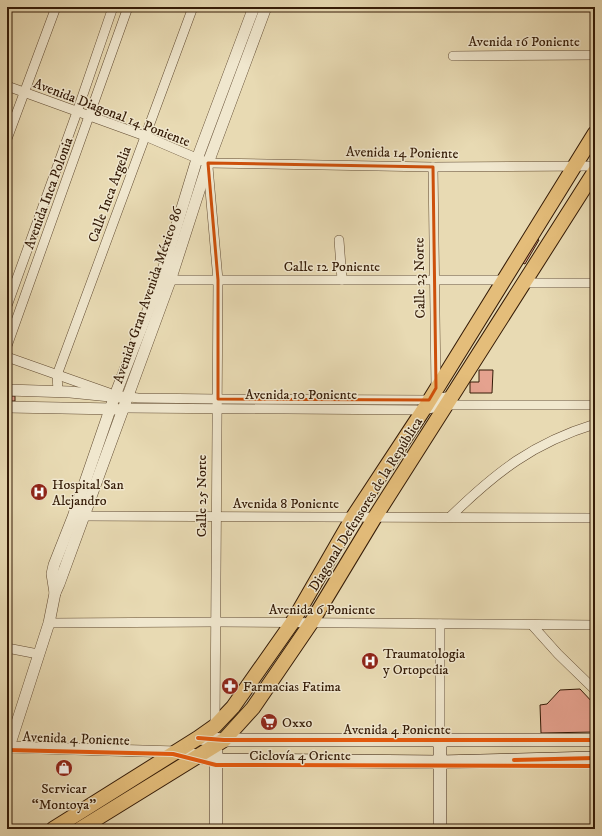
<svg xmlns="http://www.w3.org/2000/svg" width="602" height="836" font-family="'IM FELL DW Pica',serif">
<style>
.building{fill:#e5a28f;stroke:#341b07}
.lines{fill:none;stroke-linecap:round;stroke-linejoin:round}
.minor-casing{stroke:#614b32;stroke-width:10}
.tertiary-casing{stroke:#614b32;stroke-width:12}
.secondary-casing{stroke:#341b07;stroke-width:14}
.primary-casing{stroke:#341b07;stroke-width:16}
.minor{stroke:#f0e7ce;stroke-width:9}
.tertiary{stroke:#f0e7ce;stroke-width:11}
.secondary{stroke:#f0e7ce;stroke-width:13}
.primary{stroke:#e4bd7a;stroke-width:14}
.cycleway-casing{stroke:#f0e7ce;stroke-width:6}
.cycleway{stroke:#e8590c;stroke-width:4}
.marked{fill:none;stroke:#cd500b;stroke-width:3;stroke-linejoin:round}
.labels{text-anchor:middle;stroke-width:3;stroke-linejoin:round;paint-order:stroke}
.street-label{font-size:14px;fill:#341b07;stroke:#f0e7ce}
.poi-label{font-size:14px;fill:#341b07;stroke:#f0e7ce;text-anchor:start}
</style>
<rect width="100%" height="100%" fill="#e8dab3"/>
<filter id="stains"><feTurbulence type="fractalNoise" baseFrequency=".005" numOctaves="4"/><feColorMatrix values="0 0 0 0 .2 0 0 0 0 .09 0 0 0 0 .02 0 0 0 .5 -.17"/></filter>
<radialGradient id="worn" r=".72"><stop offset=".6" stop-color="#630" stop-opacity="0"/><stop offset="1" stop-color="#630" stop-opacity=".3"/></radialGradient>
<!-- building -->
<g class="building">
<path d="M535 237 539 240 525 264 520 262Z"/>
<path d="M479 370H493L492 393H470V382H479Z"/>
<rect x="7" y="396" width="8" height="5"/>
<path d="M580 689 595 705V732L541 733 540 705 547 704 560 690Z"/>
</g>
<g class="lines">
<!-- minor casing -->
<g class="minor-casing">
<g id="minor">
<path d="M453 56 595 55"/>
<path d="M7 86 145 136 208 163 433 167 595 166"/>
<path d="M7 139 56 7"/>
<path d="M208 167 218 280 215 726"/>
<path d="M433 167 436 388"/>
<path d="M339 240 342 280"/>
<path d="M165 280H504"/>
<path d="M525 283H595"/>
<path d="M7 306 77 112 113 7"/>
<path d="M7 346 128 7"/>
<path d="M7 357 109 393"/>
<path d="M58 391 57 375 193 7"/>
<path d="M122 396 138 398 218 399 429 400 452 396"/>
<path d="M123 408 423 410 447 405H595"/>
<path d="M78 516 595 518"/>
<path d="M450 517C496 472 533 443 595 424"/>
<path d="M49 623 216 622 595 625"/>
<path d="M532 625 558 654 595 690"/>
<path d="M7 648 38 654"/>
<path d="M440 740V624"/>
</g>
</g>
<!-- tertiary casing -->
<g class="tertiary-casing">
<g id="tertiary">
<path d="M7 390 70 392 120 397"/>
<path d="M7 407 116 409"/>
<path d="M55 593 52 574 54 565 73 517 114 398 160 280 197 159 254 7"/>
<path d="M7 747 177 752"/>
<path d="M9 747 49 623 55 593 59 584 170 281 208 163 266 7"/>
</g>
</g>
<!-- secondary casing -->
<g class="secondary-casing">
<g id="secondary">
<path d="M198 738 224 740H595"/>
<path d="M177 752 216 760 440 762 595 758"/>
<path d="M216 829V752"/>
<path d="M440 829V740"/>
</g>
</g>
<!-- primary casing -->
<g class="primary-casing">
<g id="primary">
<path d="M53 829 198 738 215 726 233 707 292 623 353 517 426 406 595 133"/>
<path d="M80 829 224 740 253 708 311 623 375 517 595 171"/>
</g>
</g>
<!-- minor -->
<use href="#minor" class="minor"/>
<!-- tertiary -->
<use href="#tertiary" class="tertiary"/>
<!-- secondary -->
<use href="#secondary" class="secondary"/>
<!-- primary -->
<use href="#primary" class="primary"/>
<!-- cycleway casing -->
<g class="cycleway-casing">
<g id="cycleway">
<path d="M198 738 224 740H595"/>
<path d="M7 750 173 754 216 765 595 766"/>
<path d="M514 760 595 758"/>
</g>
</g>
<!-- cycleway -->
<use href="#cycleway" class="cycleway"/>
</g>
<!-- marked area -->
<path class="marked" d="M208 163 433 167 436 388 429 400 218 399V280Z"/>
<!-- icons -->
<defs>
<g id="hospital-disc" transform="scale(0.9)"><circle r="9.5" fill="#8f2418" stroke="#f0e7ce"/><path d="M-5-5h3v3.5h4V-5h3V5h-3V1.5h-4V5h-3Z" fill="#fff"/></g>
<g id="pharmacy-disc" transform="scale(0.9)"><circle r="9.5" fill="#8f2418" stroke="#f0e7ce"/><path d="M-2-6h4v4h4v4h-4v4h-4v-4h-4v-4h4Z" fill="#fff"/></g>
<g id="supermarket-disc" transform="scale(0.9)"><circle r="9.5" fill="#8f2418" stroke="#f0e7ce"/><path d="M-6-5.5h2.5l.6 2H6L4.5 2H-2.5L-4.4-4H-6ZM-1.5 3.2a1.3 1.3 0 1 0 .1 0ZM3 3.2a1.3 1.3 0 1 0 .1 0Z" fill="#fff"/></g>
<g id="shop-disc" transform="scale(0.9)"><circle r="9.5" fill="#8f2418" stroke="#f0e7ce"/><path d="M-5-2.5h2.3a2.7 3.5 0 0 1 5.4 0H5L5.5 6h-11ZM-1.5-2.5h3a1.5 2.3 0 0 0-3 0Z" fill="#fff"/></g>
</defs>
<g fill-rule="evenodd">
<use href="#hospital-disc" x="39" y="492"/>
<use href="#hospital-disc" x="370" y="661"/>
<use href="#pharmacy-disc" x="230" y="686"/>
<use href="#supermarket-disc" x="269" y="722"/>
<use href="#shop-disc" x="64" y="768"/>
</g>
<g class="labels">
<!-- street labels -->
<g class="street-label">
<text x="524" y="46">Avenida 16 Poniente</text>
<text transform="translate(112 112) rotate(21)" y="5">Avenida Diagonal 14 Poniente</text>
<text transform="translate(402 152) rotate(1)" y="5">Avenida 14 Poniente</text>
<text transform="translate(48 193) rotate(-70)" y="5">Avenida Inca Polonia</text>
<text transform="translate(109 194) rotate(-70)" y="5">Calle Inca Argelia</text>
<text x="332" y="271">Calle 12 Poniente</text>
<text transform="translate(419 278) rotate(-91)" y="5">Calle 23 Norte</text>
<text transform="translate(147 295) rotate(-71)" y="5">Avenida Gran Avenida México 86</text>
<text x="301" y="399">Avenida 10 Poniente</text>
<text transform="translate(201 496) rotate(-90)" y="5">Calle 25 Norte</text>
<text x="286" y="508">Avenida 8 Poniente</text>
<text transform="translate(365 504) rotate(-58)" y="5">Diagonal Defensores de la República</text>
<text x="322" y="614">Avenida 6 Poniente</text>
<text x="397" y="734">Avenida 4 Poniente</text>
<text transform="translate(76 738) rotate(2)" y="5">Avenida 4 Poniente</text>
<text x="300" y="760">Ciclovía 4 Oriente</text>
</g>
<!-- poi labels -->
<g class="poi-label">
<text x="52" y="489">Hospital San<tspan x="52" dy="16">Alejandro</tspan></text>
<text x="383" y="658">Traumatologia<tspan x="383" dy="16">y Ortopedia</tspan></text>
<text x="243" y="691">Farmacias Fatima</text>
<text x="282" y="727">Oxxo</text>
<text x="64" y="793" text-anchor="middle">Servicar<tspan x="64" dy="16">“Montoya”</tspan></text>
</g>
</g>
<!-- margin -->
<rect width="602" height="836" fill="none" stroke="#e8dab3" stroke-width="24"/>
<rect x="8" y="8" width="586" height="820" fill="none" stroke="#341b07" stroke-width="2"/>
<rect x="12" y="12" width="578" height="812" fill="none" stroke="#341b07"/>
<rect width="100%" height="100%" filter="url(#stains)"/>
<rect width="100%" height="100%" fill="url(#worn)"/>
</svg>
